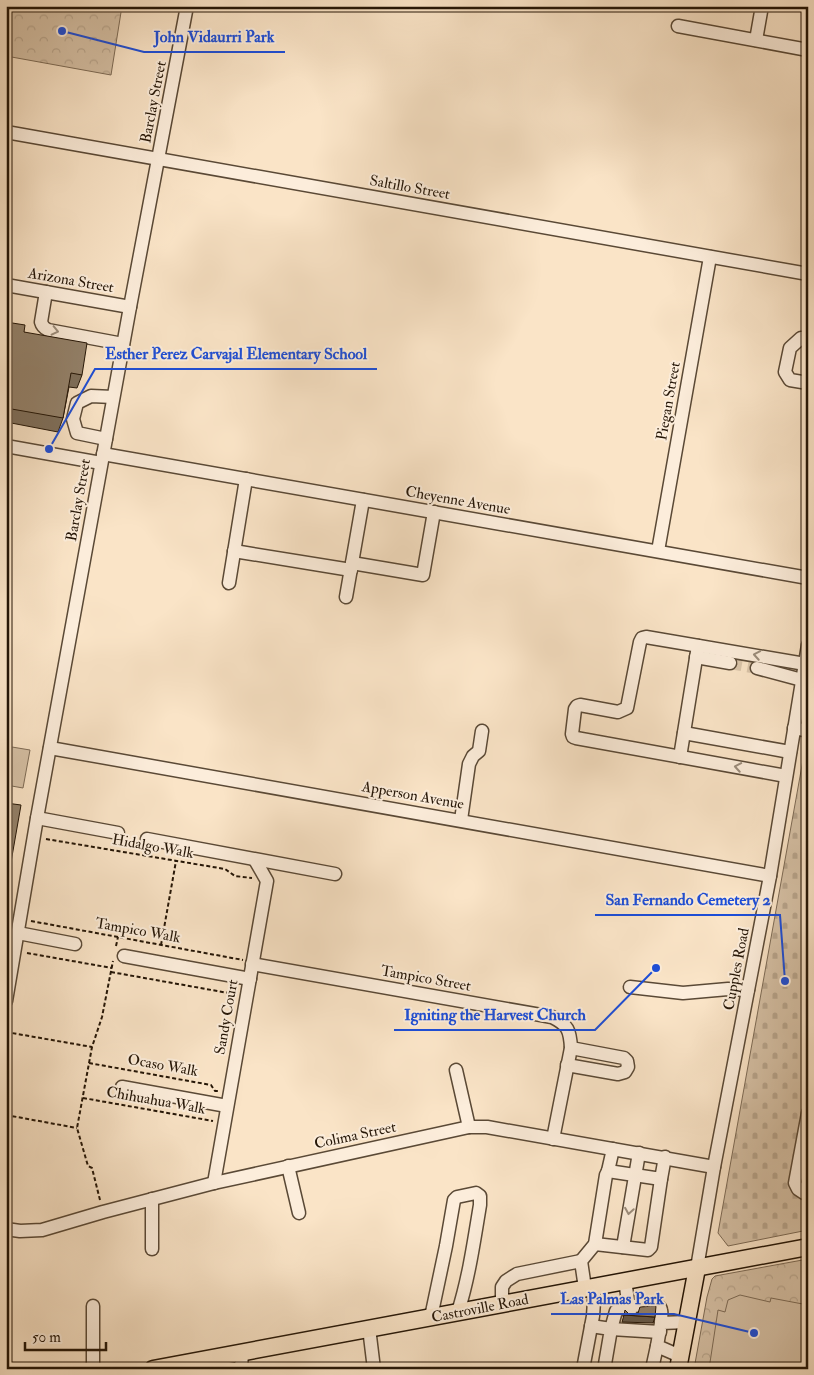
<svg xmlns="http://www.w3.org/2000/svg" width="814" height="1375" font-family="'IM FELL Double Pica',serif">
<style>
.forest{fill:url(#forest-crowns);stroke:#7d6b56}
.cemetery{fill:url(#cemetery-stones);stroke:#7d6b56}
.pitch{fill:#d6c1a6;stroke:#7d6b56}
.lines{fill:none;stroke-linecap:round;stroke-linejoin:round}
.minor-tunnel{stroke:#dac5aa;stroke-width:12;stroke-dasharray:12 6;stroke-linecap:butt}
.minor-casing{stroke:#5a4936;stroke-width:15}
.major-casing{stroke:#241506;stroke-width:19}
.path{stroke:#241506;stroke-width:2;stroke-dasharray:4 2.5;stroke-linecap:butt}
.minor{stroke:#fceddb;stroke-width:12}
.major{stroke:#fae4c7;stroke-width:16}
.wall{fill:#7e6f5b;stroke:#241506}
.shaded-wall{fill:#675a4a;stroke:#241506}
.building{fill:#93816a;stroke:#241506}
.oneway{stroke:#9b8c7b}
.labels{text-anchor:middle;stroke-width:4;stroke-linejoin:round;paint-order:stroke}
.street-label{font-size:15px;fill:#241506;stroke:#fceddb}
.leader{fill:none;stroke:#1d4ed8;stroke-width:2}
.callout-dot{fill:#1d4ed8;stroke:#fceddb;stroke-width:2}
.callout-label{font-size:16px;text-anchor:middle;font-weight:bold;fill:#1d4ed8;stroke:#fceddb;stroke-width:4;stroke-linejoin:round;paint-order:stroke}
</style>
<defs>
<pattern id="forest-crowns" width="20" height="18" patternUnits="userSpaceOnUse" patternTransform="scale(1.25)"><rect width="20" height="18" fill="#d6c1a6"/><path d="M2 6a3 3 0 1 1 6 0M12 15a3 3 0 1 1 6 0" fill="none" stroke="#b8a58d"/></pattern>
<pattern id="cemetery-stones" width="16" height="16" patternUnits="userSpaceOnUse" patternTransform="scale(1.25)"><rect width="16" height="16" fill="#d6c1a6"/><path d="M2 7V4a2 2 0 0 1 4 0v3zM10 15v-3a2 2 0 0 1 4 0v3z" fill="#b8a58d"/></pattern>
</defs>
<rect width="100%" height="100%" fill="#fae4c7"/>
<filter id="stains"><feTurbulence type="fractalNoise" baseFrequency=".004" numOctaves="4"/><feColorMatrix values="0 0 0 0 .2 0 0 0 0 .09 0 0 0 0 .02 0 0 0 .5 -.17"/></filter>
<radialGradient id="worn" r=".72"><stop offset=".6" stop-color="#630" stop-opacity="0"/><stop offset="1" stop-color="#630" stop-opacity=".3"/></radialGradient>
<!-- forest -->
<g class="forest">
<path d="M6 6H122L111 75 6 56Z"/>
<path d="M808 1259V1369H694L707 1297 712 1279 715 1276Z"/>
</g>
<!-- cemetery -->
<path class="cemetery" d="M808 732V1230L728 1246 718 1233Z"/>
<!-- pitch -->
<g class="pitch">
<path d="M12 747 30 750 23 788 6 785Z"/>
<path d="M740 1295 770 1302 771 1298 808 1305V1369H709L718 1310 725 1312 728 1300Z"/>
</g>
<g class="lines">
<!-- minor-tunnel -->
<path class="minor-tunnel" d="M730 663 757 668"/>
<!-- minor casing -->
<g class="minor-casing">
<g id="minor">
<path d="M678 26 808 50"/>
<path d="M756 40 762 6"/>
<path d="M6 132 808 274"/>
<path d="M6 285 130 307"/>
<path d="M46 292 41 322C42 326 44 328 48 330L123 344"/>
<path d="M808 339 801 338 790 348 785 372 790 380 808 383"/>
<path d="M106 439 77 433 73 419 77 403 91 396 113 397"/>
<path d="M6 446 101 463"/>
<path d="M103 454 808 578"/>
<path d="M234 551 351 570"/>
<path d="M658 551 710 257"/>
<path d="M352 563 423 575 434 512"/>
<path d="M229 583 246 479"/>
<path d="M346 597 363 500"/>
<path d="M696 657 730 663"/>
<path d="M757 668 802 680"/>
<path d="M794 728 808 731"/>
<path d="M684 733 790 752"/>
<path d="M50 748 770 876"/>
<path d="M680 757 698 646"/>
<path d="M786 776 576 738 573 737 572 734 575 709 577 706 580 705 618 712 627 708 640 642 642 638 646 637 805 664"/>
<path d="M37 818 118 833"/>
<path d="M461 820 469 764 473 756 479 751 482 731"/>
<path d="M147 839 335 874"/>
<path d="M18 933 75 944"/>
<path d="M124 956 250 979"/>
<path d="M252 964 552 1017C568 1025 570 1030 571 1048L553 1139"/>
<path d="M630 987 683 993 728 989 748 990"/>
<path d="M6 1001 37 818 130 307 187 6"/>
<path d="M567 1065 618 1074 625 1072 628 1067 627 1061 624 1058 571 1048"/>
<path d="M456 1070 469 1127"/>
<path d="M122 1087 227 1106"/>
<path d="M808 1113 795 1183 798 1189 804 1193 808 1192"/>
<path d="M613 1149 608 1171 661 1179 665 1157"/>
<path d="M288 1166 299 1213"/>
<path d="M214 1183 267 881 255 860"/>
<path d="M6 1229 20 1231 42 1230 103 1212 214 1183 469 1127H487L714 1167"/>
<path d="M595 1244 648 1250 651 1247 661 1179"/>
<path d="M623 1247 639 1153"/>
<path d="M152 1249V1199"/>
<path d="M697 1268 714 1167 770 876 808 645"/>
<path d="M625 1281 629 1307C637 1306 659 1300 661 1310 662 1314 661 1320 661 1323"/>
<path d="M585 1288 581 1261 595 1244 606 1175 608 1171"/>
<path d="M502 1303V1287L506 1281 517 1274 581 1261"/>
<path d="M93 1306V1369"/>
<path d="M630 1314 629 1307 623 1308 616 1311 611 1329 660 1332"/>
<path d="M431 1317 446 1246 454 1200 457 1197 476 1193 480 1196V1205C474 1241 469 1277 458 1312"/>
<path d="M591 1326 611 1329 605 1364"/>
<path d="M369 1328 374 1369"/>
<path d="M680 1356 657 1346 661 1323 687 1322"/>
<path d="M241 1369 242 1352"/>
<path d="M583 1369 593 1316 595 1286"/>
<path d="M652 1369 657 1346"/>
</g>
</g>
<!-- major casing -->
<g class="major-casing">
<g id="major">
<path d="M153 1369 808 1247"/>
<path d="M678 1369 697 1268"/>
</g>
</g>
<!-- path -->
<g class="path">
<path d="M46 839 225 869 235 876 252 878"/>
<path d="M31 921 243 960"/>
<path d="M161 945 176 861"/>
<path d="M116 946 118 937"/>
<path d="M27 953 112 968"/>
<path d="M111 972 234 994"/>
<path d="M6 1032 92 1047"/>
<path d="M89 1063 211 1085 215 1091H219"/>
<path d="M83 1098 213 1121"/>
<path d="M6 1115 77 1128"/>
<path d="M100 1200 92 1168 88 1166 77 1128 92 1047 102 1017 113 961"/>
</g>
<!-- minor -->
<use href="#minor" class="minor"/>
<!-- major -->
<use href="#major" class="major"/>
</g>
<!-- wall -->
<path class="wall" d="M6 322 24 332 82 375 77 388 69 387 63 418 58 432 6 422Z"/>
<!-- shaded-wall -->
<path class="shaded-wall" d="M624 1315 655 1317 653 1323 622 1322Z"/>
<!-- building -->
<g class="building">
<path d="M6 322 25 325 24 332 87 343 82 375 71 373 63 418 6 408Z"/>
<path d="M6 803 21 805 7 885 6 884Z"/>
<path d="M654 1306H656L655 1317 624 1315 625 1310 629 1314 634 1315 638 1313 640 1307Z"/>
</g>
<!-- one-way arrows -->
<defs><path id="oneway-chevron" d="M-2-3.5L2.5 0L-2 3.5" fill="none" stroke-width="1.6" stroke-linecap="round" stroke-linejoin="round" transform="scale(1.25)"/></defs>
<g class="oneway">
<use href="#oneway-chevron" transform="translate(55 331) rotate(13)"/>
<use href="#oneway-chevron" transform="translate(757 655) rotate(-170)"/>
<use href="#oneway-chevron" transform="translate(738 767) rotate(-170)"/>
<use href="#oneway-chevron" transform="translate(629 1211) rotate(99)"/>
</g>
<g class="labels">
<!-- street labels -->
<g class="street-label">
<text transform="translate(153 102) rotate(-79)" y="5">Barclay Street</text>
<text transform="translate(410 187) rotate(10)" y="5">Saltillo Street</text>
<text transform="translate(71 280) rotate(10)" y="5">Arizona Street</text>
<text transform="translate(668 401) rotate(-80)" y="5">Piegan Street</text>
<text transform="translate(78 500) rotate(-80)" y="5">Barclay Street</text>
<text transform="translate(458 500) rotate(10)" y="5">Cheyenne Avenue</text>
<text transform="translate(413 795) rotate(10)" y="5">Apperson Avenue</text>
<text transform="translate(153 846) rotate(10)" y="5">Hidalgo Walk</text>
<text transform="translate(138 930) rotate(10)" y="5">Tampico Walk</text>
<text transform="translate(736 969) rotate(-79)" y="5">Cupples Road</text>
<text transform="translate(426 978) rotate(10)" y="5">Tampico Street</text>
<text transform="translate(226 1017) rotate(-80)" y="5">Sandy Court</text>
<text transform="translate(163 1065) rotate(10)" y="5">Ocaso Walk</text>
<text transform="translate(156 1100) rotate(10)" y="5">Chihuahua Walk</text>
<text transform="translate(355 1135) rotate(-12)" y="5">Colima Street</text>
<text transform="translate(480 1308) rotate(-11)" y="5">Castroville Road</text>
</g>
</g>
<!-- callouts -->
<path class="leader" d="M62 31L144 52H285M49 449L95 369H377M785 981L780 915H595M656 968L595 1030H394M754 1333L674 1314H551"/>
<g class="callout-dot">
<circle cx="62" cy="31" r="5"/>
<circle cx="49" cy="449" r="5"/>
<circle cx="785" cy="981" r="5"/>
<circle cx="656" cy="968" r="5"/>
<circle cx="754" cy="1333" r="5"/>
</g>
<g class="callout-label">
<text x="214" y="42">John Vidaurri Park</text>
<text x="236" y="359">Esther Perez Carvajal Elementary School</text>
<text x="688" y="905">San Fernando Cemetery 2</text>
<text x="495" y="1020">Igniting the Harvest Church</text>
<text x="612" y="1304">Las Palmas Park</text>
</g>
<!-- margin -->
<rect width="814" height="1375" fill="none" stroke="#fae4c7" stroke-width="25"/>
<rect x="8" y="8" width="799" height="1360" fill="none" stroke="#241506" stroke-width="2.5"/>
<rect x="12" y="12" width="789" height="1350" fill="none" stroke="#241506"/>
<!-- scale -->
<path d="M25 1342v8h81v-8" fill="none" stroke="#241506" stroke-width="2.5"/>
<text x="32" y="1342" font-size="15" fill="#241506" stroke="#fceddb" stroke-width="4" paint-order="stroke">50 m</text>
<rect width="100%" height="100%" filter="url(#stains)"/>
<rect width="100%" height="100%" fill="url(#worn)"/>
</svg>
